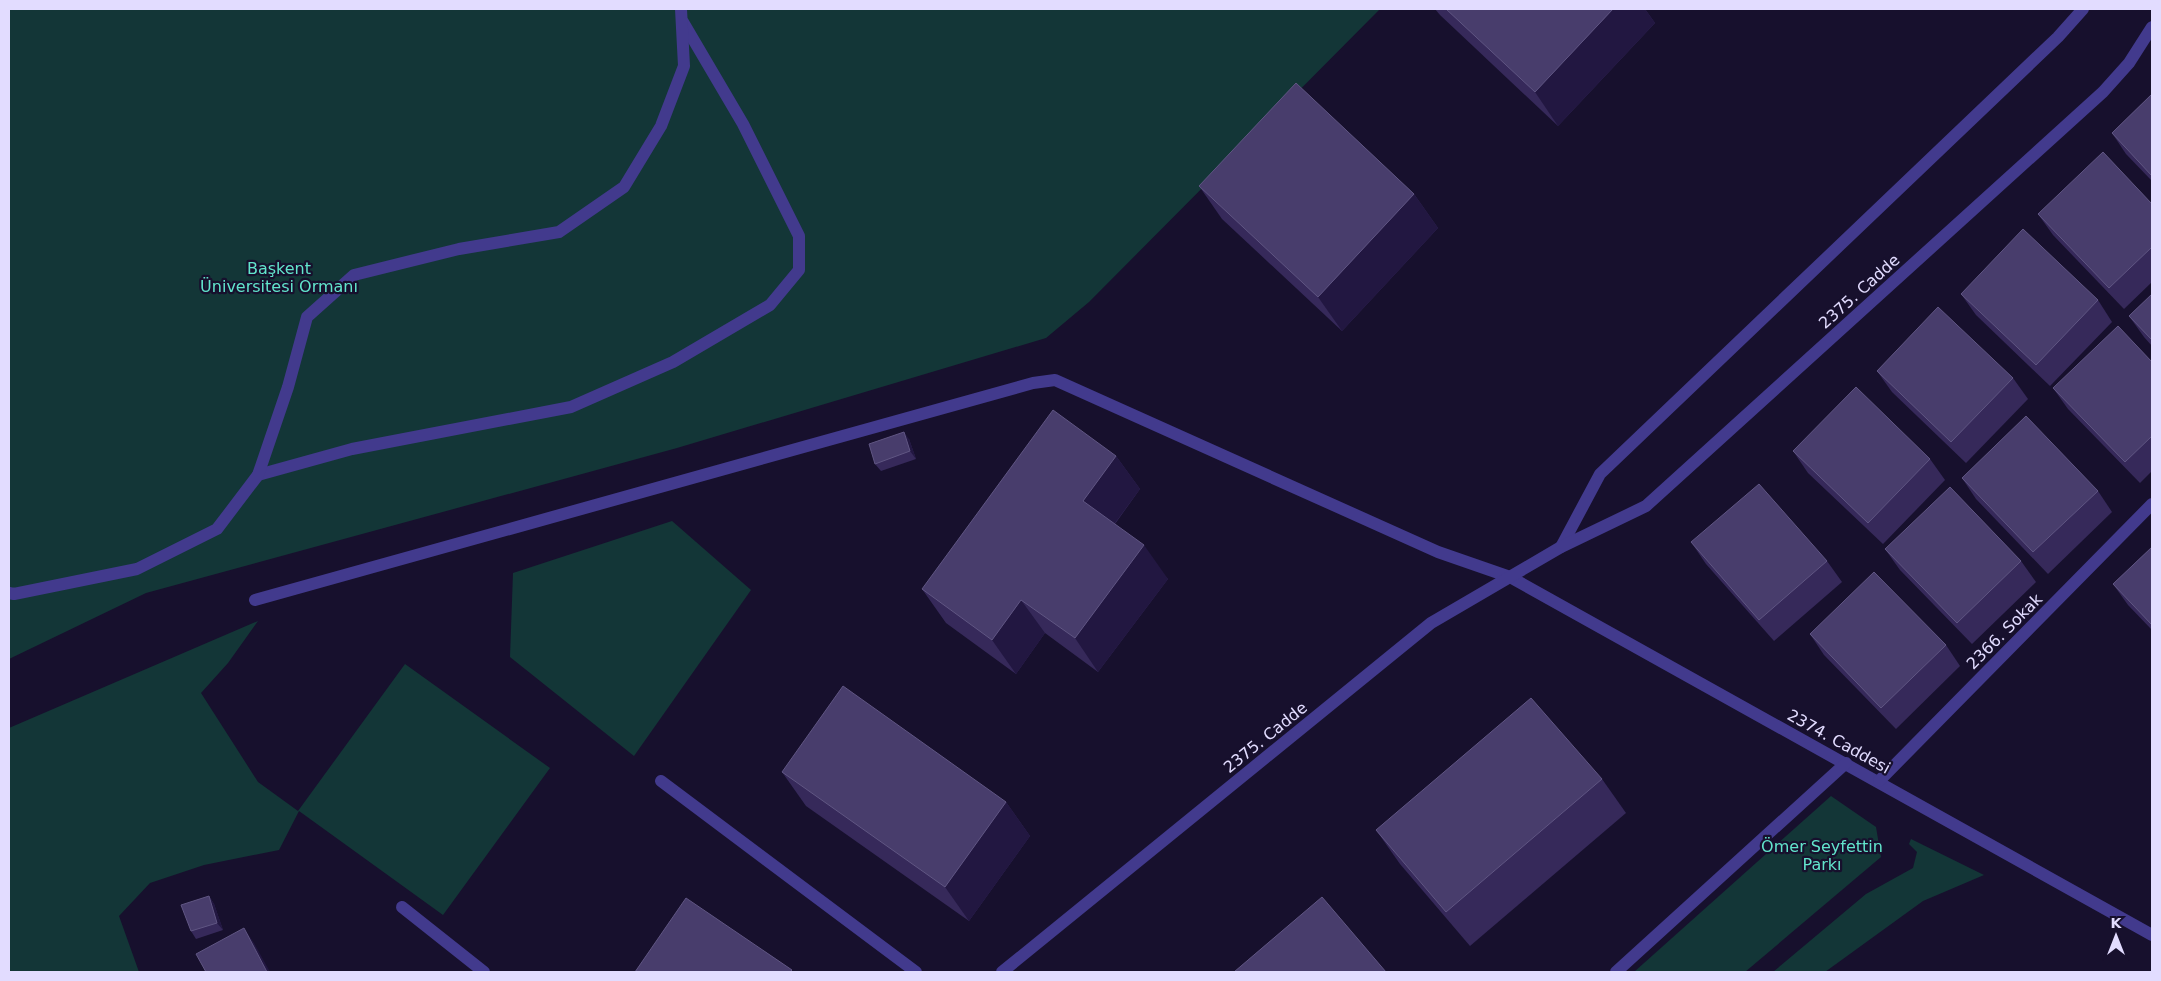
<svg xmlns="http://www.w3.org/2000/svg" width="2161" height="981" font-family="'DejaVu Sans',sans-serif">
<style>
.green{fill:#133637}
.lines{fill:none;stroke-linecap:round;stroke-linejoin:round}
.minor{stroke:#423a8d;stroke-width:12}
.wall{fill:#36295a}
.shaded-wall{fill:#221741}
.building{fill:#483d6c;stroke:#605683}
.labels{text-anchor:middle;stroke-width:4.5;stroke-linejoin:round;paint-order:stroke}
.park-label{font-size:16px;fill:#62e5cc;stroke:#17102d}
.street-label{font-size:16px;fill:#e2dcff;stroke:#17102d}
</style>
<rect width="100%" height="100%" fill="#17102d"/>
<!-- green -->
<g class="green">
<path d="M9 9H1380L1089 302 1046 338 677 448 146 593 9 659Z"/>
<path d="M672 521 751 590 634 756 510 657 513 573Z"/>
<path d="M258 621 228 663 201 693 258 782 298 811 405 664 550 768 443 915 299 811 279 850 204 865 150 883 119 916 139 972H9V728Z"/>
<path d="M1831 796 1876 827 1881 857 1745 972H1634Z"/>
<path d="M1911 839 1984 875 1923 901 1825 972H1773L1866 894 1913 868 1917 852 1909 844Z"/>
</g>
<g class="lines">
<!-- minor -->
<g class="minor">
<path d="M258 475 352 449 571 407 673 362 770 305 799 270V236L743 124 683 22"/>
<path d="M1561 547 1600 474 2058 37 2083 9"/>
<path d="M9 593 14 594 137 569 217 529 258 475 288 387 307 317 354 275 459 249 559 232 624 187 661 126 684 66 681 9"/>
<path d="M255 600 1033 383 1055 380 1438 552 1510 577 2152 935"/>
<path d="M661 781 916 972"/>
<path d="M1879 781 2152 504"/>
<path d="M402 907 484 972"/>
<path d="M1002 972 1431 623 1561 547 1646 506 2103 92 2129 63 2152 27"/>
<path d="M1616 972 1846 763"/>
</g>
</g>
<!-- wall -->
<g class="wall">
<path d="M1435 9H1645L1655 23 1558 126 1440 15Z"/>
<path d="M2152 94V181L2126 154 2112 133Z"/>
<path d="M1199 186 1414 194 1438 228 1342 331 1222 219Z"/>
<path d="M2152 204V282L2124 309 2053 235 2038 214Z"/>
<path d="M1961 294 2098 300 2112 322 2050 386 1976 315Z"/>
<path d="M2152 294V346L2144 337 2129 316Z"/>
<path d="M2152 362V471L2140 483 2068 409 2053 388Z"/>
<path d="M1877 371 2013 378 2028 399 1966 463 1892 392Z"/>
<path d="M909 439 916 459 881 471 875 464Z"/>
<path d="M1793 451 1930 459 1945 480 1883 544 1808 473Z"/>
<path d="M1116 456 1140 489 1115 524 1168 579 1098 672 1045 633 1016 674 946 623 922 589Z"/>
<path d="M1962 478 2098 491 2112 512 2048 574 1976 499Z"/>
<path d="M1691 542 1827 561 1842 582 1774 641 1706 564Z"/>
<path d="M2152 547V630L2128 605 2113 584Z"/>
<path d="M1885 549 2021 561 2036 582 1972 644 1900 570Z"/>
<path d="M1810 634 1946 645 1960 666 1896 729 1824 655Z"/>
<path d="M782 772 1006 802 1030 836 969 921 806 806Z"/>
<path d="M1602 779 1626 813 1470 946 1400 864 1376 830Z"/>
<path d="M209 896 214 904 223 930 196 939 191 931Z"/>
</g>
<!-- shaded-wall -->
<g class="shaded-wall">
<path d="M1613 9H1645L1655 23 1558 126 1535 92Z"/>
<path d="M1414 194 1438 228 1342 331 1318 297Z"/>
<path d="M904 432 909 439 916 459 910 451Z"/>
<path d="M1116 456 1140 489 1107 534 1083 501Z"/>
<path d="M1144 545 1168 579 1098 672 1075 638Z"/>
<path d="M1021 600 1045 633 1016 674 992 640Z"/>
<path d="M1006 802 1030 836 969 921 945 887Z"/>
<path d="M209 896 214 904 223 930 217 923Z"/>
<path d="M244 928 254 943 270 972H267Z"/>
</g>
<!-- building -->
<g class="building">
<path d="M1446 9H1613L1535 92Z"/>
<path d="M1296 83 1414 194 1318 297 1199 186Z"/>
<path d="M2152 94V176L2112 133Z"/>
<path d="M2103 152 2152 204V247L2109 288 2038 214Z"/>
<path d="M2023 229 2098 300 2036 365 1961 294Z"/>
<path d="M2152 294V340L2129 316Z"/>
<path d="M1938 307 2013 378 1951 442 1877 371Z"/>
<path d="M2118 326 2152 362V436L2125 462 2053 388Z"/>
<path d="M1856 387 1930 459 1868 523 1793 451Z"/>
<path d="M1053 410 1116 456 1083 501 1144 545 1075 638 1021 600 992 640 922 589Z"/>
<path d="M2026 416 2098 491 2033 552 1962 478Z"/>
<path d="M904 432 910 451 875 464 869 444Z"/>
<path d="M1759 484 1827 561 1759 620 1691 542Z"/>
<path d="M1950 487 2021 561 1957 623 1885 549Z"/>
<path d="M2152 547V625L2113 584Z"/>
<path d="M1874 572 1946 645 1881 708 1810 634Z"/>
<path d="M843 686 1006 802 945 887 782 772Z"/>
<path d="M1531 698 1602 779 1446 912 1376 830Z"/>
<path d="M209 896 217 923 191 931 181 905Z"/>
<path d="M1322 897 1386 972H1234Z"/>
<path d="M686 898 792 970 790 972H635Z"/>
<path d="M244 928 267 972H206L196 954Z"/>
</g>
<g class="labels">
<!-- park labels -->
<g class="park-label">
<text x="279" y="274">Başkent<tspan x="279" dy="18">Üniversitesi Ormanı</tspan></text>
<text x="1822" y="852">Ömer Seyfettin<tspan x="1822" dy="18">Parkı</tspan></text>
</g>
<!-- street labels -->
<g class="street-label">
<text transform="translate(1859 291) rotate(-42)" y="6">2375. Cadde</text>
<text transform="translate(2004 631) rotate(-45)" y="6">2366. Sokak</text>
<text transform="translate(1265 737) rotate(-39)" y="6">2375. Cadde</text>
<text transform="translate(1839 741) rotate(29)" y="6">2374. Caddesi</text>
</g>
</g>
<!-- border -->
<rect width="2161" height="981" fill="none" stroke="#e2dcff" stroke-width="20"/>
<!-- north arrow -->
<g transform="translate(2116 936)" stroke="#17102d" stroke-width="4" paint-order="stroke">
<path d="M0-4L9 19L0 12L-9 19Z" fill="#e2dcff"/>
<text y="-8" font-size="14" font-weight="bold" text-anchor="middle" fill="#e2dcff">K</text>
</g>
</svg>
